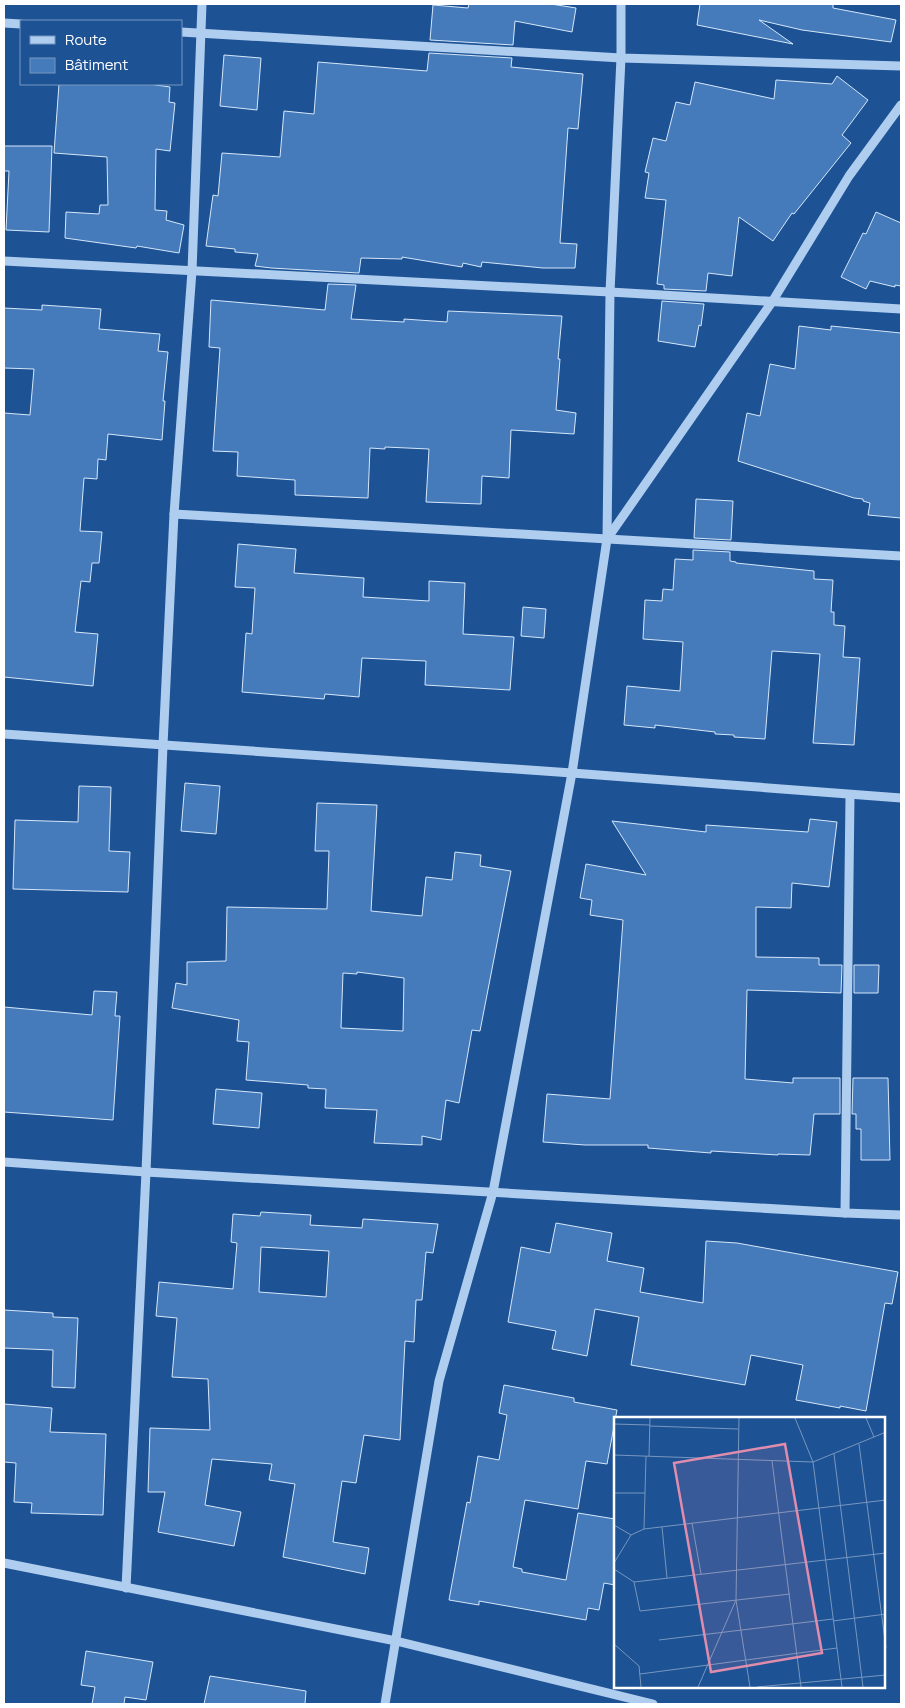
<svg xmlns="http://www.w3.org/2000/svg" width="905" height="1708" font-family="Manrope,sans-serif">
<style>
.building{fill:#457bba;stroke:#d5e7fa;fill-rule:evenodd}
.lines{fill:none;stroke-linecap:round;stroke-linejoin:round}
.minor{stroke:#afcdef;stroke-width:9}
.inset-road{fill:none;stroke:#7797bf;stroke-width:1}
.view{fill:#e08cad;fill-opacity:0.15;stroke:#e08cad;stroke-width:2.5}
.inset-edge{fill:none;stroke:#fff;stroke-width:2.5}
</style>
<rect width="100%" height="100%" fill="#1d5294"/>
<!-- building -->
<g class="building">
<path d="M469 4H551L576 8 572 32 515 21 513 45 430 40 433 5 468 8Z"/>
<path d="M700 4H833V8L896 20 891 42 802 30 759 20 793 44 697 25Z"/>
<path d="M429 53 512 58 511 67 583 74 578 129 568 128 560 243 577 244 575 268H543L482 262 481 267 463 263 462 267 402 257V259L361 258 359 273 271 268 255 266 258 254 235 252V249L206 246 213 195 218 196 222 153 280 157 284 111 314 114 318 62 427 71Z"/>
<path d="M224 55 261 58 257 110 220 106Z"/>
<path d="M837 76 868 100 842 135 851 143 794 214 792 213 773 241 739 217 732 276 708 273 706 291 664 289V285L657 284 666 200 645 198 649 173 645 172 653 138 666 141 676 102 690 105 695 82 774 99 776 80 832 84Z"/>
<path d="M59 84H149L170 87 169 102 175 103 170 151 156 149 155 210 167 211 166 220 184 225 179 253 137 246 136 248 65 238 66 212 99 214 100 205H108L107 157 54 153Z"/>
<path d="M4 146H52L49 232 6 230 9 171H4Z"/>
<path d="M876 212 901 223V286L895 285V287L870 281 866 289 841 277 863 233 866 234Z"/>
<path d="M328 284 356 285 351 319 404 322V319L447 322 448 311 562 316 558 359H560L556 410 576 413 574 434 511 430 509 478 482 476 481 504 426 502 429 449 385 447V449L370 448 368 498 295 495V480L237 476 238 452 213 451 220 348 209 347 211 300 325 310Z"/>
<path d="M662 301 704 304 701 326 699 325 695 347 658 341Z"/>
<path d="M42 305 101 309 99 329 160 334 158 351 168 352 163 401H165L162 440 108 434 106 460 98 459 97 479 84 478 80 531 102 532 99 563H92L90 582 81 581 75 632 98 634 93 686 4 677V413L30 415 34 369 4 368V308L42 310Z"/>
<path d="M799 326 831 330V326L901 333V518L868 515 870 503 863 501V499L854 498 738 461 747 413 760 416 770 364 795 369Z"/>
<path d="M696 499 733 501 731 540 694 538Z"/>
<path d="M238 544 296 549 294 573 364 578 363 597 429 601V581L465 583 463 634 514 637 510 690 425 685 426 661 362 658 359 697 325 694 324 699 242 692 246 633 252 634 255 588 235 587Z"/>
<path d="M693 550 730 552V561L736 562V563L814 571V579L833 580 831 612H834V625L845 626 843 657 860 658 854 745 813 743 820 654 772 651 765 739 734 737V735L715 734V732L655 725V728L624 725 627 686 680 691 683 642 643 639 645 600 662 601 663 589 673 590 675 559 693 560Z"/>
<path d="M523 607 546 609 544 638 521 636Z"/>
<path d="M185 783 220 786 216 834 181 831Z"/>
<path d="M79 786 111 787 109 851 130 852 128 892 13 889 15 820 78 822Z"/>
<path d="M317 803 377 805 371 911 422 916 426 877 452 880 455 852 481 855 480 866 511 871 480 1031 472 1030 459 1103 446 1100 441 1140 422 1136V1145L374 1143 377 1110 325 1108 326 1089 308 1088V1085L246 1080 249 1042 237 1041 239 1020 172 1008 176 983 187 985V962L226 961 227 907 327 909 329 851H315ZM357 972 404 978 403 1031 341 1028 343 973 357 974Z"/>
<path d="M810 819 837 822 829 887 792 883 791 908 756 907V957L819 958V965H842L841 993 747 990 745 1079 793 1083V1078H840V1114H814L810 1155 778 1154V1155L711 1151V1153L648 1148V1145H585L543 1142 547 1094 610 1099 623 920 590 915 592 900 580 898 586 864 646 875 612 821 706 832V825L808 832Z"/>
<path d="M854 965H879L878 993H854Z"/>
<path d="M94 991 117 992 115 1016H120L113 1120 4 1112V1007L92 1015Z"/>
<path d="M853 1078H888L890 1160H861V1129H856V1114H852Z"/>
<path d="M216 1089 262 1093 259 1128 213 1124Z"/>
<path d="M261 1212 311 1215 310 1225 362 1228 363 1219 438 1224 433 1253 426 1252 422 1300H416L414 1342 405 1341 400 1440 364 1435 356 1483 342 1481 333 1542 369 1548 365 1574 283 1557 295 1484 269 1480 272 1464 212 1459 205 1505 241 1512 234 1546 158 1532 165 1492H148L150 1428 210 1430 208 1379 172 1377 177 1318 156 1316 159 1282 233 1289 237 1243 231 1242 233 1214 260 1216ZM261 1247 329 1251 326 1297 259 1292Z"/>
<path d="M556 1223 612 1233 607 1261 644 1268 640 1292 703 1303 706 1241 737 1243 898 1272 892 1304 885 1303 866 1411 840 1406V1408L796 1400 803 1365 751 1355 745 1385 631 1365 639 1317 595 1309 587 1356 552 1349 556 1331 508 1322 521 1247 550 1253Z"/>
<path d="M4 1310 53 1313V1317L78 1318 75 1388 52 1387 53 1350 4 1348Z"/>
<path d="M504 1385 574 1398V1402L617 1410 607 1464 586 1461 578 1509 525 1500 513 1567 522 1569V1572L566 1580 578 1513 615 1519V1585L604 1583 599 1610 588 1608 586 1620 479 1601V1605L449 1600 467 1502 470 1503 478 1456 499 1460 507 1415 499 1413Z"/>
<path d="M4 1404 52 1408 50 1432 106 1434 103 1515 31 1513 32 1503 14 1502 16 1463 4 1462Z"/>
<path d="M86 1651 153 1662 146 1700 125 1697 124 1704H92L95 1687 81 1685Z"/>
<path d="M210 1676 306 1691 305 1704H204Z"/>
</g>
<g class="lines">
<!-- minor -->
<g class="minor">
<path d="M4 23 21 24"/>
<path d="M181 32 621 58 901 66"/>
<path d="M4 261 610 292 901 309"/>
<path d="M174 514 901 556"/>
<path d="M607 539 772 302 849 176 901 105"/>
<path d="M4 734 572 773 901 798"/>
<path d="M4 1162 146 1172 845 1213 901 1215"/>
<path d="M845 1213 850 796"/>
<path d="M4 1563 396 1641 653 1704"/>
<path d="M126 1588 146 1172 163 745 174 514 192 271 202 4"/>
<path d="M385 1704 439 1381 493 1192 572 773 607 539 610 292 621 58V4"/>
</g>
</g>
<!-- overview -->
<g transform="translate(614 1417)">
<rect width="271" height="271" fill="#1d5294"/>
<path class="inset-road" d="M125 1 122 183 136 270M181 1 199 45 228 270M252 1 260 20M0 7 36 8M36 9 124 12M245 27 272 231M220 37 249 270M0 38 199 45 272 15M35 39 36 1M158 44 187 270M0 76H31M78 106 87 157M0 108 17 118M48 110 53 161M30 112 32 39M0 146 17 118 30 112 272 83M0 152 20 165 272 136M20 165 26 194 176 177M219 204 272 197M45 223 219 202M0 227 25 249 27 270M26 257 223 231M84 270 122 183M143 270 272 258"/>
<path class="view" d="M171 27 208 236 97 255 60 46Z"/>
<rect width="271" height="271" class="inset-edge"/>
</g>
<!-- border -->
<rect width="905" height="1708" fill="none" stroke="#ffffff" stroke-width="10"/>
<!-- legend -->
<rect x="20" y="20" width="162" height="65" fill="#1d5294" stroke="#7797bf"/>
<rect x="30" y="36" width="25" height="8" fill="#afcdef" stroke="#7797bf"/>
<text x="65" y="45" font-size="15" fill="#ffffff">Route</text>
<rect x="30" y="58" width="25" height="15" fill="#457bba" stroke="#7797bf"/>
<text x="65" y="70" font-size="15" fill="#ffffff">Bâtiment</text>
</svg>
